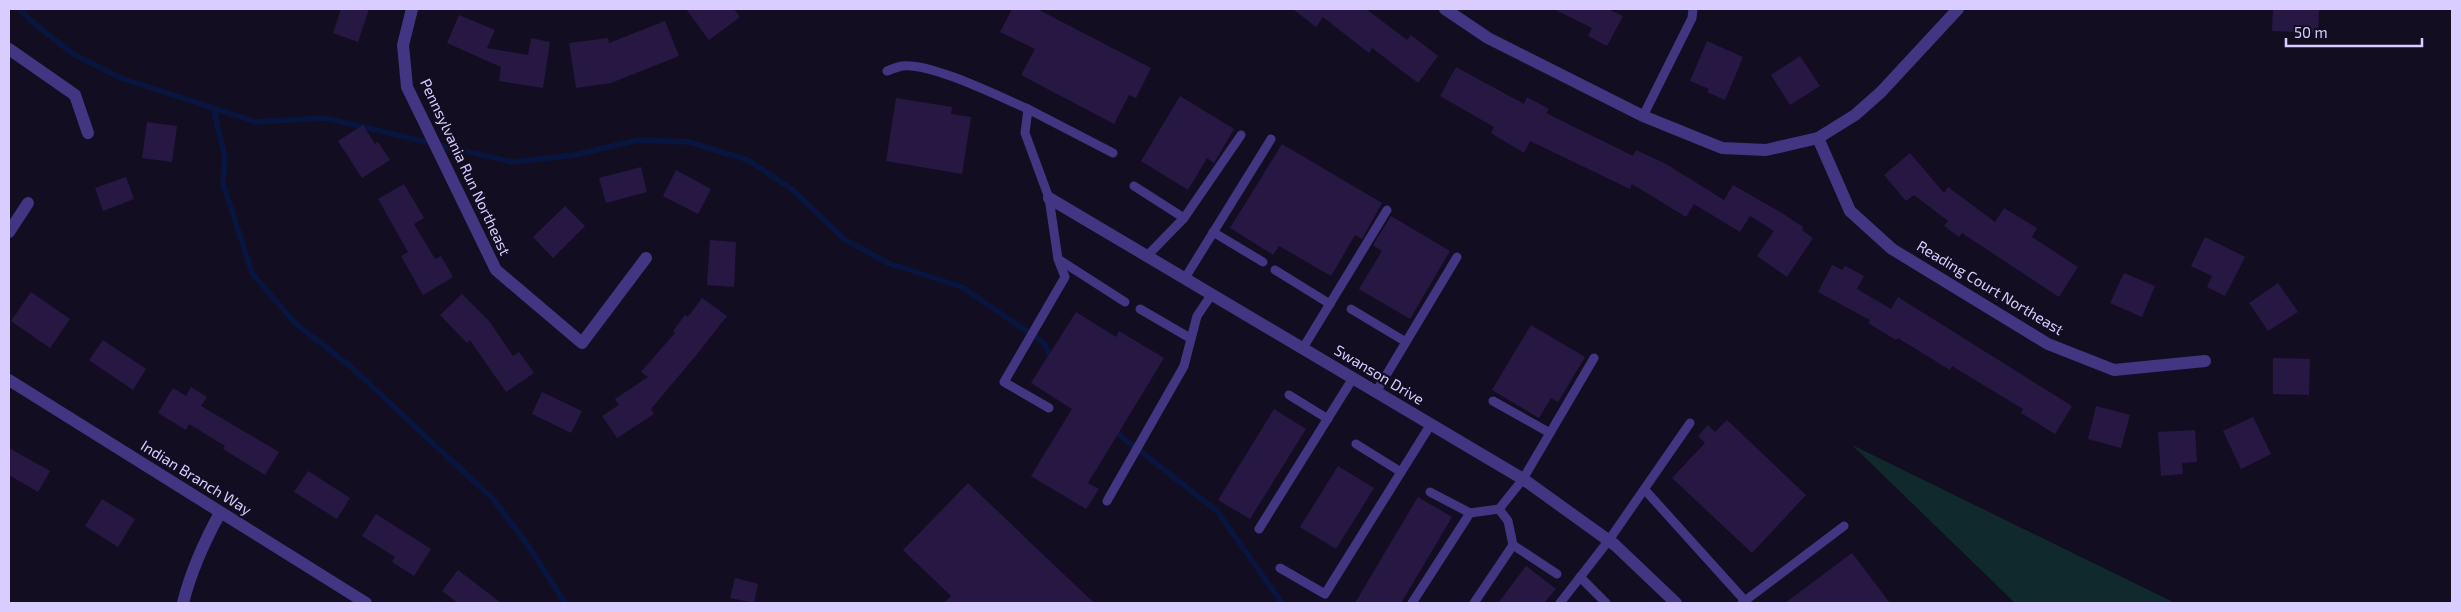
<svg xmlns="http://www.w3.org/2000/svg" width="2461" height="612" font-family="'Exo 2',sans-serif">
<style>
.green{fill:#10292c}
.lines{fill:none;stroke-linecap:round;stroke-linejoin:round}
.stream{stroke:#08163f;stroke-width:5.5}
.building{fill:#261843}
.service{stroke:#423682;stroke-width:9}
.minor{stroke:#423682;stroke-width:12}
.labels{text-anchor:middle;stroke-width:4.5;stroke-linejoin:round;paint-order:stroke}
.street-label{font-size:15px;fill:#d9cdff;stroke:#130d22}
</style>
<rect width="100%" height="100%" fill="#130d22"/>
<!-- green -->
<path class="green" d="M1852 445 2175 603H2015Z"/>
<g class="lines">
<!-- stream -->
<g class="stream">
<path d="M19 9 30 20 73 54 121 78 256 122 325 118 512 162 575 155 638 140 689 142 748 160 793 190 844 239 888 263 962 287 1044 343 1052 359"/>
<path d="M214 111 225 157 223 183 252 273 295 323 350 366 493 499 530 548 565 603"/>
<path d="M1113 430 1217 511 1282 603"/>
</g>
</g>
<!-- building -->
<g class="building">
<path d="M341 9H369L358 42 333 33Z"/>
<path d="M686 9H734L740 17 709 40Z"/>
<path d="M1012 9H1037L1151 68 1136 98 1129 95 1114 124 1021 75 1035 49 1000 32Z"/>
<path d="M1293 9H1366L1407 40 1411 35 1438 56 1418 83 1372 48 1369 53 1323 17 1316 27Z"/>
<path d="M1554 9H1608L1623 16 1607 46 1588 36 1592 28Z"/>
<path d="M2273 9H2319L2318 33 2272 31Z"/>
<path d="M459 15 495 30 487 48 528 55 531 38 550 42 543 88 499 81 501 67 447 43Z"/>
<path d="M665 21 679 56 611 83 576 88 569 43 608 38 609 43Z"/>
<path d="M1707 41 1743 57 1725 100 1707 92 1709 89 1690 81Z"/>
<path d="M1800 56 1820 86 1790 105 1771 75Z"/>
<path d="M1456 67 1524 104 1527 97 1549 109 1546 113 1633 156 1636 150 1666 164 1724 200 1733 185 1785 215 1803 227 1802 230 1813 238 1787 277 1757 256 1774 231 1750 216 1740 232 1694 204 1686 217 1632 184 1630 189 1530 141 1524 153 1491 133 1494 127 1440 96Z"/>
<path d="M1180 96 1234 129 1214 163 1207 158 1188 190 1141 161Z"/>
<path d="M896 98 952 107 951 114 971 117 962 174 886 161Z"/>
<path d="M147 122 177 126 172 162 142 158Z"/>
<path d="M363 125 375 144 378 142 390 160 362 178 338 141Z"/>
<path d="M1282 144 1382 203 1362 239 1355 235 1331 276 1279 246 1273 255 1230 228Z"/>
<path d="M1910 153 1944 193 1948 187 1995 222 2004 208 2037 228 2032 237 2078 267 2059 297 1962 233 1959 237 1944 226 1948 221 1914 195 1906 201 1884 175Z"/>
<path d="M641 167 647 192 606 203 599 178Z"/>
<path d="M676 170 711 189 698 214 663 196Z"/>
<path d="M126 177 134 199 103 211 95 188Z"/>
<path d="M404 184 424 218 414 224 435 259 441 256 453 277 423 295 401 256 408 252 378 199Z"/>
<path d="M565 206 585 226 553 258 533 237Z"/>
<path d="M1391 216 1450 251 1410 319 1359 289 1382 251 1373 245Z"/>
<path d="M2205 237 2245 257 2225 296 2207 287 2212 276 2191 266Z"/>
<path d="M710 240 736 242 734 287 707 285Z"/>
<path d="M1832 265 1842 270 1845 266 1864 276 1857 289 1891 309 1898 297 2072 406 2055 434 2021 413 2023 409 1952 366 1950 370 1898 338 1896 340 1868 323 1870 320 1818 292Z"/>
<path d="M2124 273 2155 286 2142 317 2110 303Z"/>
<path d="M2278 283 2298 312 2268 331 2249 303Z"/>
<path d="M31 292 70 319 50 348 11 321Z"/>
<path d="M462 294 490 322 513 356 519 352 534 373 506 392 470 340 467 343 440 315Z"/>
<path d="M702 298 727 316 698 353 651 409 654 414 617 438 602 416 619 405 615 399 648 377 641 372 675 333 673 331 685 315 688 317Z"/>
<path d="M1076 312 1116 337 1119 331 1164 358 1088 483 1099 489 1086 509 1031 476 1072 409 1031 383Z"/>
<path d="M1531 325 1585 357 1558 402 1551 398 1539 418 1492 390Z"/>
<path d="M103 340 146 369 133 390 89 360Z"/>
<path d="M2273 358 2310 359 2309 395 2273 394Z"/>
<path d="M191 387 207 397 201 406 279 452 265 475 223 449 225 446 189 424 186 430 158 413 173 388 186 396Z"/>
<path d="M542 392 582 411 571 433 532 414Z"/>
<path d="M2096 406 2130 415 2121 448 2088 439Z"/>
<path d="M1274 409 1306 429 1250 519 1218 500Z"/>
<path d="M2253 417 2271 454 2241 469 2223 431Z"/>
<path d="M1727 420 1806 495 1752 553 1672 478 1705 443 1698 436 1708 425 1715 432Z"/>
<path d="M2195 430 2197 462 2182 463 2183 474 2161 476 2158 432Z"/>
<path d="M9 448 50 471 38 492 9 475Z"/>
<path d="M1338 466 1374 488 1336 549 1300 527Z"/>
<path d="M308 471 350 498 337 519 294 492Z"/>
<path d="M968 483 1094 603H944L951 596 903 550Z"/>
<path d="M1418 497 1452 517 1401 603H1355Z"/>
<path d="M102 499 135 519 118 547 85 526Z"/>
<path d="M376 514 431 549 414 576 392 562 395 557 362 536Z"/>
<path d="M1852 553 1890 603H1785Z"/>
<path d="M1526 566 1556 589 1544 603H1498Z"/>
<path d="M458 570 501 603H458L442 591Z"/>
<path d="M735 578 758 584 754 603 730 598Z"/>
</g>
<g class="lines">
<!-- service -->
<g class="service">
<path d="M887 71C892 69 897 67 902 66 930 62 1000 97 1028 109"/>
<path d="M1643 116 1692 18 1693 9"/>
<path d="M1113 153 1028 109 1025 133 1049 198 1058 259 1125 302"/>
<path d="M1134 186 1184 218"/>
<path d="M1213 232 1263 262"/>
<path d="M1147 256 1184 218 1241 135"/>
<path d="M1275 270 1330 304"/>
<path d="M1185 278 1271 139"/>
<path d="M1140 309 1190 338"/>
<path d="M1351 309 1406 342"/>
<path d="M1303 348 1387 210"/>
<path d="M1376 392 1457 257"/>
<path d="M1289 395 1328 419"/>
<path d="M1493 401 1550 433"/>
<path d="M1049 408 1004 382 1065 277 1058 259"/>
<path d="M1356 444 1401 472"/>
<path d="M1645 490 1747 603"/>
<path d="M1430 492 1470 513"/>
<path d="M1107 501 1184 366 1197 316 1212 294"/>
<path d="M1259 529 1353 378"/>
<path d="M1513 545 1557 574"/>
<path d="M1280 568 1325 594 1431 424"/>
<path d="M1580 577 1606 603"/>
<path d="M1412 603 1470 513 1499 509 1523 479 1594 358"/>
<path d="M1474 603 1513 545 1508 521 1499 509"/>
<path d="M1560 603 1609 540 1690 423"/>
<path d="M1742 603 1844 526"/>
</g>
<!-- minor -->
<g class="minor">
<path d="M412 9 403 45 407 87 496 270 582 343 646 258"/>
<path d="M1445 9 1488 38 1643 116 1722 148 1766 150 1818 138 1855 115 1881 92 1958 9"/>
<path d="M9 49 75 95 88 133"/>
<path d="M1818 138 1850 211 1892 249 2048 344 2114 370 2205 361"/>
<path d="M1049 198 1523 479 1615 545 1676 603"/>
<path d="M9 232 28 203"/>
<path d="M9 380 366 603"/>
<path d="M183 603C191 571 204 542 220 513"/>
</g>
</g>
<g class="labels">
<!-- street labels -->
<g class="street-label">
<text transform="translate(465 167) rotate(65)" y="5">Pennsylvania Run Northeast</text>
<text transform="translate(1990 288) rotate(31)" y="5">Reading Court Northeast</text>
<text transform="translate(1379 375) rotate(31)" y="5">Swanson Drive</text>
<text transform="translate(196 478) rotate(32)" y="5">Indian Branch Way</text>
</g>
</g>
<!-- border -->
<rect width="2461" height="612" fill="none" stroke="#d9cdff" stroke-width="20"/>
<!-- scale -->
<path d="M2286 38v8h136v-8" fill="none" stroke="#d9cdff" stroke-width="2.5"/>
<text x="2294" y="38" font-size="15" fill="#d9cdff" stroke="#130d22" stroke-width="4" paint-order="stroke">50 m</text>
</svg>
